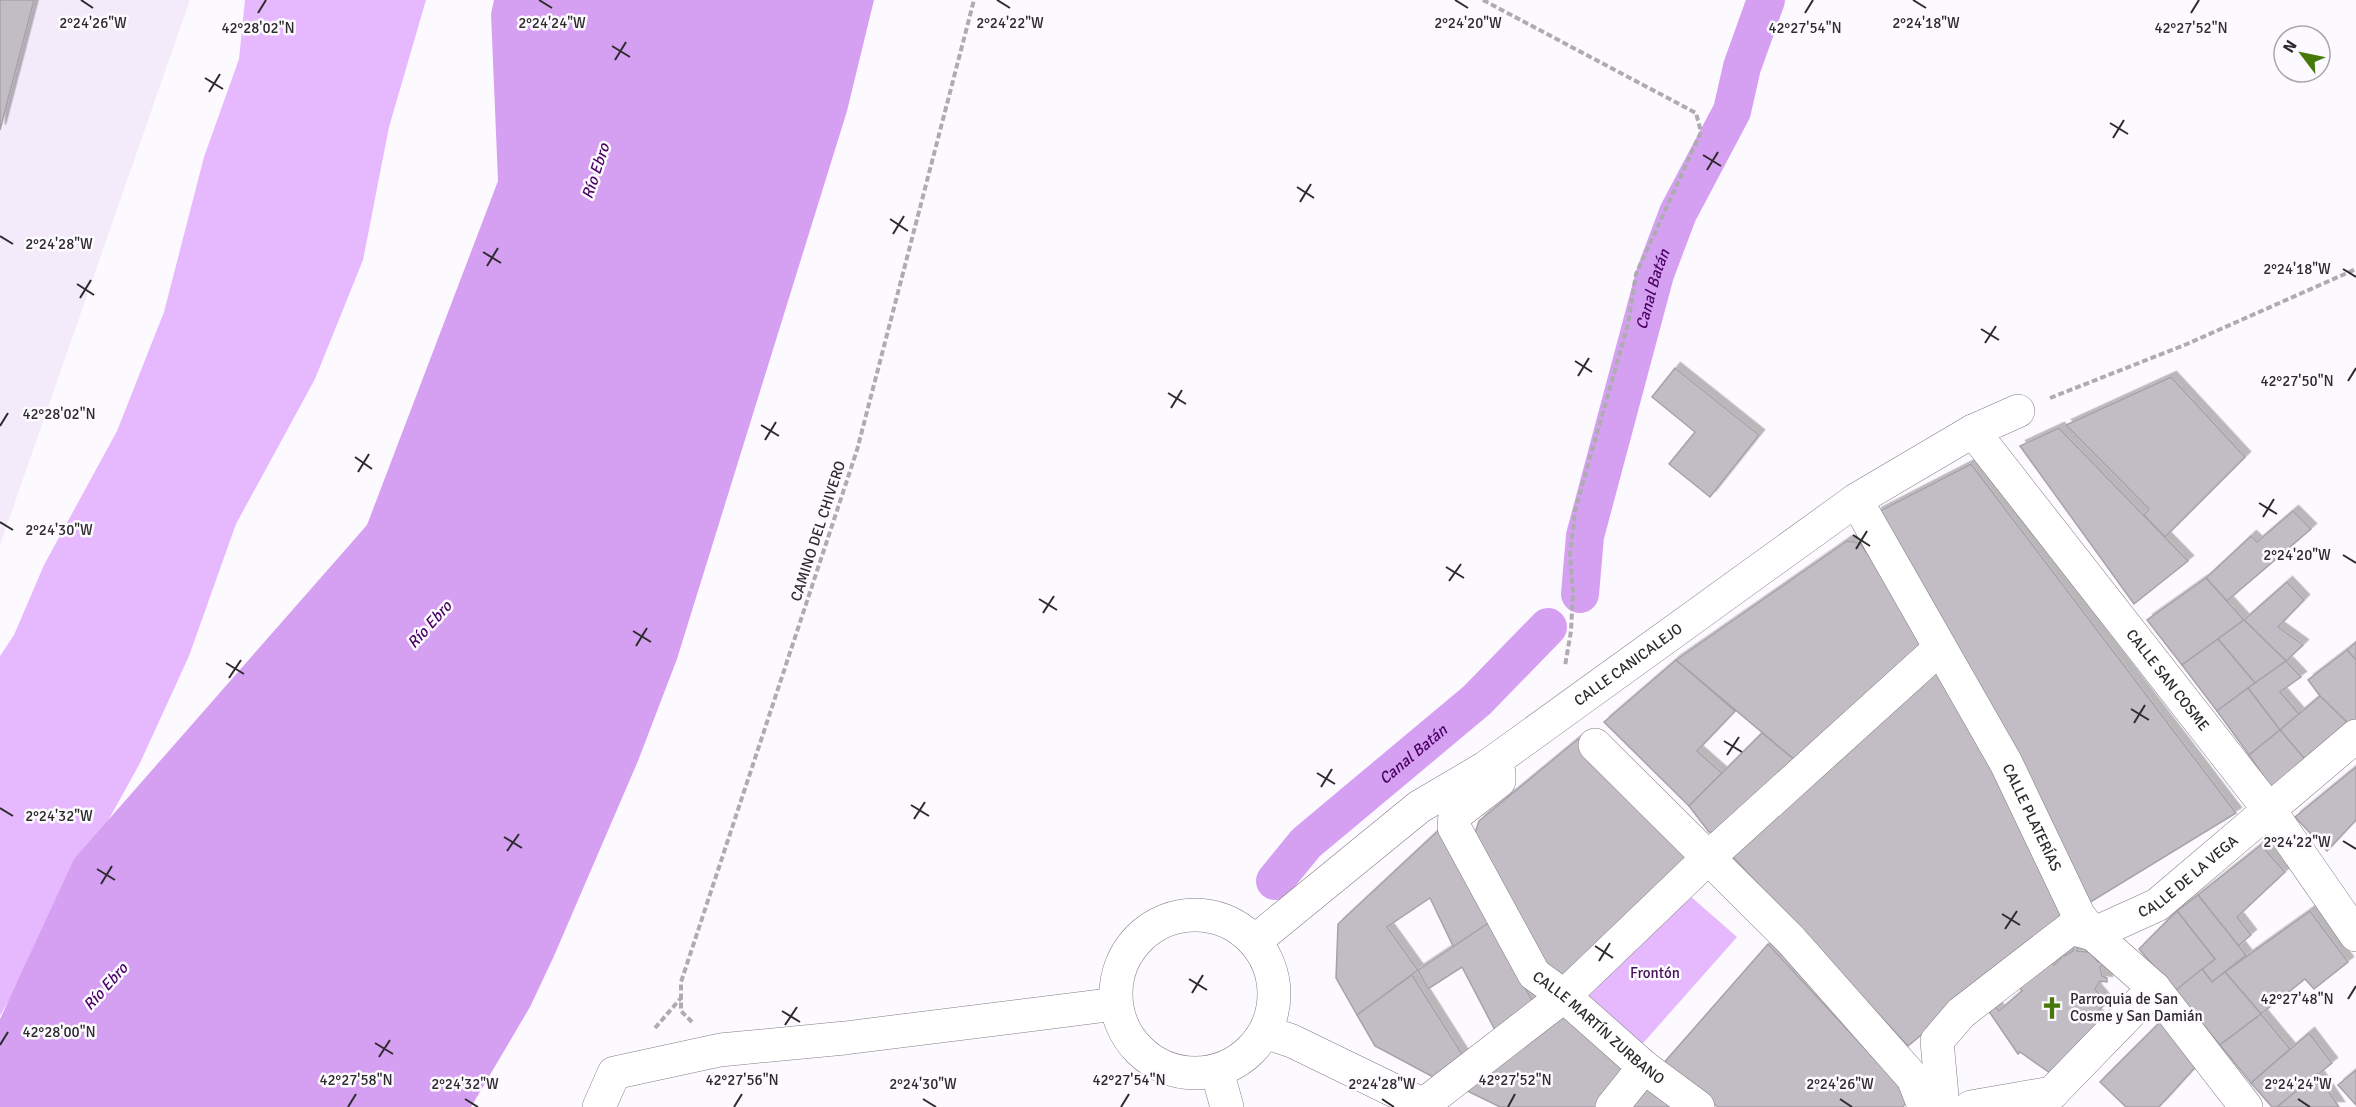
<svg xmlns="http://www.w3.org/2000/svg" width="2356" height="1107" font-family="Signika,sans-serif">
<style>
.built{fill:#f4ebfa}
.green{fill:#e6b9fe}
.water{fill:#d6a0f2}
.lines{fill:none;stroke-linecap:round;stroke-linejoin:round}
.canal{stroke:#d6a0f2;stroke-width:38}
.building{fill:#c2bdc5;stroke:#a7a2a9;stroke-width:1.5;filter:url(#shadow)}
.minor-casing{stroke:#817d84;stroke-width:34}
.path{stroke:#aeacb0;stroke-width:4;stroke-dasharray:6 3;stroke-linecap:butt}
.minor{stroke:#fff;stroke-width:33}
.ticks{fill:none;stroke:#2d2b2e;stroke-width:2}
.labels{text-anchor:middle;stroke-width:5;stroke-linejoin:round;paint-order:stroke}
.street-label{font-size:15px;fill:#2d2b2e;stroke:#fdfaff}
.park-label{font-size:15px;fill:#441159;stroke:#fdfaff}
.poi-label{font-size:15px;fill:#2d2b2e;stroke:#fdfaff;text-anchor:start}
.water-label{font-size:16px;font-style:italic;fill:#4b0066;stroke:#fdfaff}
.ticks-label{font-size:15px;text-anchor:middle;fill:#2d2b2e;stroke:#fdfaff;stroke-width:5;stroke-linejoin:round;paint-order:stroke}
</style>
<defs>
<filter id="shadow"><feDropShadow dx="5.5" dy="-5.5" stdDeviation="0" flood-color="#0004"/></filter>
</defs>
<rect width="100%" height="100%" fill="#fdfaff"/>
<!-- built -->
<path class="built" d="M0 0H190L0 545Z"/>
<!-- green -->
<g class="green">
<path d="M245 0H426L389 127 363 260 315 379 236 524 189 656 140 763 0 1016V656L14 635 44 565 117 431 164 312 204 157 239 59Z"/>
<path d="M1681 888 1737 937 1629 1059 1573 1009Z"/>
</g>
<!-- water -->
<path class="water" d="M494 0H874L847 111 677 659 638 761 554 956 530 1007 471 1107H0V1019L74 859 367 525 498 181 491 14Z"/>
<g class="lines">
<!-- canal -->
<g class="canal">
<path id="s1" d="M1580 594 1585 536 1655 274 1678 213 1732 111 1742 67 1766 0"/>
<path id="s2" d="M1275 881 1306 843 1477 700 1548 627"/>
</g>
</g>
<!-- building -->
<g class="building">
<path d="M0 0H34L0 130Z"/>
<path d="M1675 368 1759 435 1710 497 1669 464 1695 432 1652 397Z"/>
<path d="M2171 377 2245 457 2165 537 2144 515 2149 509 2066 425Z"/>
<path d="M2059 428 2188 561 2134 604 2020 446Z"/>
<path d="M1971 464 2236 813 2089 903 1876 513Z"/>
<path d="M2293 511 2311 529 2227 601 2206 578 2251 536 2257 542Z"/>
<path d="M1847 541 1860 543 1931 646 1796 761 1676 660Z"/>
<path d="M2206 578 2244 620 2182 665 2147 620Z"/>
<path d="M2287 582 2304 600 2278 627 2303 645 2286 661 2244 620Z"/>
<path d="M2244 620 2286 661 2255 683 2218 639Z"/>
<path d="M2218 639 2255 683 2217 711 2182 665Z"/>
<path d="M2356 642V660L2347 650Z"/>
<path d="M2347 650 2356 660V726L2353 728 2320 696 2308 680Z"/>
<path d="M1676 660 1735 711 1697 751 1722 773 1689 806 1604 722Z"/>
<path d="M1938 661 2063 916 1908 1046 1731 855Z"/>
<path d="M2286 661 2301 677 2280 692 2299 714 2280 730 2248 688Z"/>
<path d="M2248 688 2280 730 2249 755 2217 711Z"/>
<path d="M2320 696 2353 728 2309 764 2280 730Z"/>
<path d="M2280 730 2309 764 2273 790 2249 755Z"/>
<path d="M1762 733 1796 761 1720 833 1709 832 1689 806Z"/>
<path d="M1578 739 1691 859 1563 979 1548 976 1474 836 1479 821Z"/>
<path d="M2356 767V820L2327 851 2295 817Z"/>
<path d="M1441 828 1490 922 1454 948 1430 898 1387 927 1418 970 1357 1015 1336 978 1338 924Z"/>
<path d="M2261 845 2285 872 2237 917 2251 935 2238 946 2198 895Z"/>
<path d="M2198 895 2246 955 2212 982 2202 969 2215 959 2177 911Z"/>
<path d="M2177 911 2215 959 2175 991 2139 949Z"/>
<path d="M2310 911 2348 962 2314 989 2305 979 2261 1014 2225 972Z"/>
<path d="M1490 922 1535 1006 1497 1034 1462 967 1428 989 1418 970Z"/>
<path d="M1768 944 1909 1096 1903 1107H1718L1662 1065Z"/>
<path d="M2077 945V951L2088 952 2091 947 2092 955 2098 962 2104 961 2105 964 2100 967 2102 976 2107 978V982L2100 981 2095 989 2107 1003 2095 1013 2106 1026 2050 1073 2020 1052 2018 1054 1988 1010 1995 1006 1999 1011 2022 991 2019 987 2050 961 2054 965 2061 958 2058 954 2061 952 2064 956 2073 951V946Z"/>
<path d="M2202 969 2212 982 2225 972 2261 1014 2220 1045 2175 991Z"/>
<path d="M1412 975 1464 1057 1437 1079 1375 1046 1357 1015Z"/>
<path d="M1562 1014 1637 1065 1602 1107H1500L1459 1087Z"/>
<path d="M2261 1014 2290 1049 2251 1083 2220 1045Z"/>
<path d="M2164 1018 2200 1062 2159 1107H2126L2100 1082Z"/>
<path d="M2309 1033 2332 1063 2277 1107H2272L2251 1083Z"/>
<path d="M2356 1070V1105L2338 1085Z"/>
<path d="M2317 1074 2339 1107H2277Z"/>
<path d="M1645 1083 1675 1107H1626Z"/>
</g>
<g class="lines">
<!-- minor casing -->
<g class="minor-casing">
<g id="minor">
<path id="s3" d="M1973 431 2270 811 2356 935"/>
<path id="s4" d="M1856 500 2006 763 2079 916 2093 934 2154 988 2246 1107"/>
<path d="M1595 745 1790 939 1913 1078 1922 1101 1928 1107"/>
<path id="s5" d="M1499 773V781L1455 815 1454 827 1534 974 1564 996 1644 1067 1698 1107"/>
<circle cx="1195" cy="994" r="79"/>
<path id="s6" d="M2093 934 2157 905 2356 736"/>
<path id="s7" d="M1255 941 1419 807 1485 768 1856 500 1973 431 2018 411"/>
<path d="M1265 1032 1292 1041 1428 1107"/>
<path d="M1217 1071 1227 1107"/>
<path d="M2052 1093 2154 988"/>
<path d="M1423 1105 1564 996 1708 858 1940 648"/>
<path d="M599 1107 614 1073 720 1050 845 1038 1116 1004"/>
<path d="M1612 1107 1644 1067"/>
<path d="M1943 1107 1937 1041 1961 1013 2071 928 2093 934"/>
<path d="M1971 1107 2052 1093"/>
</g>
</g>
<!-- path -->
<g class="path">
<path d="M1483 0 1696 113 1701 132 1636 274 1628 324 1575 511 1570 555 1573 592 1571 631 1565 666"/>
<path d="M2050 398 2187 344 2356 269"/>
<path d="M692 1022 681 1011V982L857 450 974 0"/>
<path d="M655 1028 681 998"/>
</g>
<!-- minor -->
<use href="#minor" class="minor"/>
</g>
<!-- ticks -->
<path class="ticks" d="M81 0 93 8M539 0 552 8M997 0 1010 8M1455 0 1468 8M1913 0 1926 8M258 13 266 0M1805 13 1813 0M2191 13 2199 0M612 46 630 57M615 60 626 42M205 78 223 89M209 92 220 74M2110 123 2128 134M2113 138 2124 120M1703 155 1721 166M1707 170 1718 152M1297 187 1314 198M1300 202 1311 184M890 219 908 231M893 234 904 216M0 236 13 244M483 252 501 263M487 266 498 248M2343 269 2356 277M77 284 94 295M80 298 91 280M1981 329 1999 340M1985 343 1996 326M1575 361 1592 372M1578 376 1589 358M2348 381 2356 368M1168 393 1186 404M1171 408 1182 390M761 425 779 436M0 426 8 413M765 440 776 422M355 457 372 469M358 472 369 454M2259 503 2277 514M2263 517 2274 499M0 522 13 530M1853 535 1870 546M1856 549 1867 531M2343 555 2356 563M1446 567 1464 578M1449 581 1461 564M1039 599 1057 610M1043 613 1054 596M633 631 651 642M636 646 647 628M226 663 244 674M229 678 241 660M2131 709 2149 720M2134 723 2145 705M1724 741 1742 752M1727 755 1739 737M1317 773 1335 784M1321 787 1332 769M911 805 929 816M0 808 13 816M914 819 925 802M504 837 522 848M2343 841 2356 849M507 851 519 834M97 869 115 880M101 884 112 866M2002 914 2020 925M2005 929 2017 911M1595 946 1613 958M1599 961 1610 943M1189 979 1207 990M1192 993 1203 975M2348 999 2356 986M782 1011 800 1022M785 1025 797 1007M375 1043 393 1054M0 1045 8 1032M379 1057 390 1040M465 1099 478 1107M923 1099 936 1107M1382 1099 1394 1107M1840 1099 1852 1107M2298 1099 2310 1107M348 1107 356 1094M734 1107 742 1094M1121 1107 1129 1094M1508 1107 1515 1094"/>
<!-- icons -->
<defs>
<g id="church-bare" transform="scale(1.8)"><path d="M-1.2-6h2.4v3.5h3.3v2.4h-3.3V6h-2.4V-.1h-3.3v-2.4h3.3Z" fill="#457a0b" stroke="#fdfaff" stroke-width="2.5" paint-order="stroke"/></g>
</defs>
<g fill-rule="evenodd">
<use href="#church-bare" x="2052" y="1008"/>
</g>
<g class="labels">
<!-- street labels -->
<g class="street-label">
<text transform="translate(818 531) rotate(-72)" y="5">CAMINO DEL CHIVERO</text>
<text dy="5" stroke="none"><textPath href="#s7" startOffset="465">CALLE CANICALEJO</textPath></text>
<text dy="5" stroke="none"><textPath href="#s3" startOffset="316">CALLE SAN COSME</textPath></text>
<text dy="5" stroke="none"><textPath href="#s4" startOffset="363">CALLE PLATERÍAS</textPath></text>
<text dy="5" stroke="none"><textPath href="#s6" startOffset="112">CALLE DE LA VEGA</textPath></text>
<text dy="5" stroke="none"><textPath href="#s5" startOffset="327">CALLE MARTÍN ZURBANO</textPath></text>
</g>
<!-- park labels -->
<g class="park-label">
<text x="1655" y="978">Frontón</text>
</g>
<!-- poi labels -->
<g class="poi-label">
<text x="2070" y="1004">Parroquia de San<tspan x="2070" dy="17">Cosme y San Damián</tspan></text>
</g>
<!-- water labels -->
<g class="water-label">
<text transform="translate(595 171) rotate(-72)" y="6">Río Ebro</text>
<text dy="6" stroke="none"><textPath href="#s1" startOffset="314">Canal Batán</textPath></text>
<text transform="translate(429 624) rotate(-48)" y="6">Río Ebro</text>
<text dy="6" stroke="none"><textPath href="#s2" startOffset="188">Canal Batán</textPath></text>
<text transform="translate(105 986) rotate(-48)" y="6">Río Ebro</text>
</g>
</g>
<g class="ticks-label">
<text x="93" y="28">2°24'26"W</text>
<text x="552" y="28">2°24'24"W</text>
<text x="1010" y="28">2°24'22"W</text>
<text x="1468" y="28">2°24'20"W</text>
<text x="1926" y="28">2°24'18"W</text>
<text x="258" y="33">42°28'02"N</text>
<text x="1805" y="33">42°27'54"N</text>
<text x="2191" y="33">42°27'52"N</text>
<text x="59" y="249">2°24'28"W</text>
<text x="2297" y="274">2°24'18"W</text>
<text x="2297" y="386">42°27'50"N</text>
<text x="59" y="419">42°28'02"N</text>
<text x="59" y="535">2°24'30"W</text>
<text x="2297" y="560">2°24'20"W</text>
<text x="59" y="821">2°24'32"W</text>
<text x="2297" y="847">2°24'22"W</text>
<text x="2297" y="1004">42°27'48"N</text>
<text x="59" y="1037">42°28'00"N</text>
<text x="356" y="1085">42°27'58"N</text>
<text x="742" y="1085">42°27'56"N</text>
<text x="1129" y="1085">42°27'54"N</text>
<text x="1515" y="1085">42°27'52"N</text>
<text x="465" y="1089">2°24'32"W</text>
<text x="923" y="1089">2°24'30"W</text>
<text x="1382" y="1089">2°24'28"W</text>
<text x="1840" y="1089">2°24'26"W</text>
<text x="2298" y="1089">2°24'24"W</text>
</g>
<!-- north arrow -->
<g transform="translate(2302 54) rotate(302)"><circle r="28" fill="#fdfaff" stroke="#aaa7ab" stroke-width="1.5"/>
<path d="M0-4.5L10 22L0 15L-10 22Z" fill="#457a0b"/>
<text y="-9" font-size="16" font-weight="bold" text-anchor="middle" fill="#2d2b2e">N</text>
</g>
</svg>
